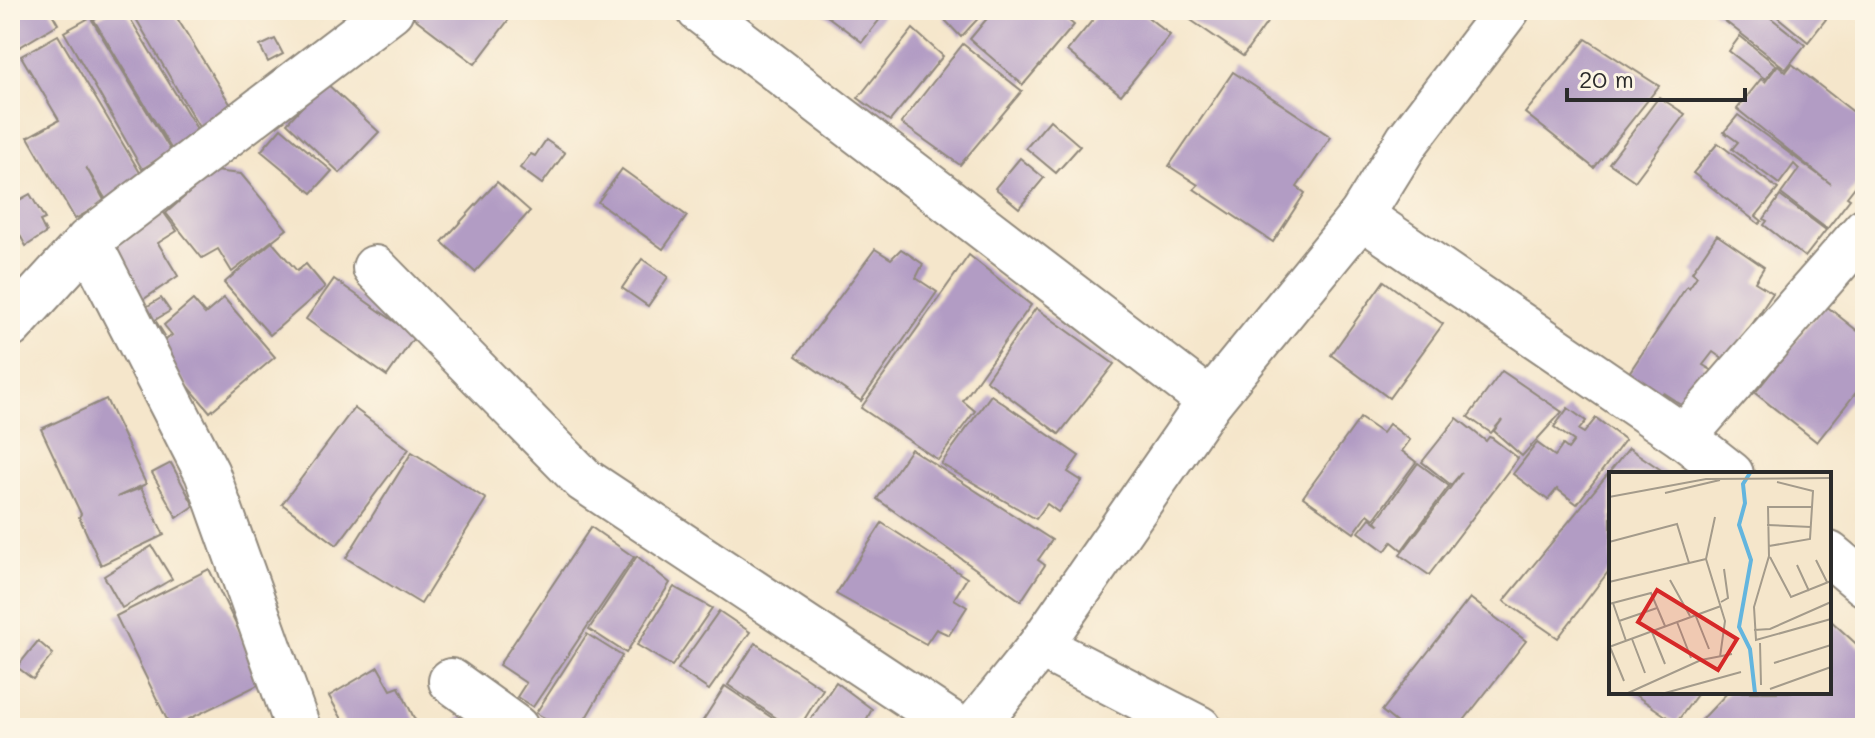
<svg xmlns="http://www.w3.org/2000/svg" width="1875" height="738" font-family="Mali,sans-serif">
<style>
.building{fill:#b29cc4}
.lines{fill:none;stroke-linecap:round;stroke-linejoin:round}
.street-casing{stroke:#90887b;stroke-width:48}
.street{stroke:#fff;stroke-width:44}
.inset-river{fill:none;stroke:#63b5de;stroke-width:4}
.inset-road{fill:none;stroke:#a49b8b;stroke-width:2}
.view{fill:#d62828;fill-opacity:0.15;stroke:#d62828;stroke-width:4}
.inset-edge{fill:none;stroke:#2b2b2b;stroke-width:4}
</style>
<rect width="100%" height="100%" fill="#fcf5e5"/>
<filter id="ink" filterUnits="userSpaceOnUse"><feTurbulence type="fractalNoise" baseFrequency=".0125" numOctaves="2"/><feDisplacementMap in="SourceGraphic" scale="16" xChannelSelector="R" yChannelSelector="G"/><feConvolveMatrix kernelMatrix="1 2 1 2 8 2 1 2 1" color-interpolation-filters="sRGB"/></filter>
<filter id="wash" filterUnits="userSpaceOnUse"><feTurbulence type="fractalNoise" baseFrequency=".006" numOctaves="4" result="noise"/><feDisplacementMap in="SourceGraphic" scale="32" xChannelSelector="R" yChannelSelector="G"/><feGaussianBlur stdDeviation="1.8" result="paint"/><feColorMatrix in="noise" values="0 0 0 0 0 0 0 0 0 0 0 0 0 0 0 0 0 1.4 0 .05"/><feComposite in="paint" operator="in"/></filter>
<g filter="url(#wash)">
<rect width="100%" height="100%" fill="#f5e6cb"/>
<g id="blocks">
<!-- building -->
<g class="building">
<path d="M10 10H50L58 24 18 48 10 34Z"/>
<path d="M86 10H102L92 20 171 151 142 169 64 32 91 17Z"/>
<path d="M111 10H125L200 134 172 150 94 20Z"/>
<path d="M131 10H172L232 107 200 129Z"/>
<path d="M412 10H516L475 64 409 14Z"/>
<path d="M819 10H887L862 42Z"/>
<path d="M952 10H986L961 37 944 19Z"/>
<path d="M994 10H1056L1074 25 1023 85 970 39Z"/>
<path d="M1101 10H1139L1170 35 1121 95 1067 51Z"/>
<path d="M1184 10H1276L1243 56 1182 14Z"/>
<path d="M1711 10H1761L1805 45 1786 69Z"/>
<path d="M1769 10H1816L1826 19 1808 42Z"/>
<path d="M913 29 943 56 890 121 858 98Z"/>
<path d="M58 35 145 181 108 203 86 167 105 202 75 219 28 137 59 120 21 56Z"/>
<path d="M1740 36 1776 65 1765 79 1729 51Z"/>
<path d="M275 39 283 54 268 62 260 46Z"/>
<path d="M1586 39 1659 86 1594 168 1525 113Z"/>
<path d="M963 44 1022 91 960 165 901 123Z"/>
<path d="M1792 64 1865 121V174L1847 197 1850 199 1827 229 1781 194 1799 169 1794 164 1779 184 1732 149 1738 142 1724 132 1738 115 1831 184 1737 109 1761 79 1765 82 1778 65 1786 72Z"/>
<path d="M1233 72 1331 137 1297 187 1305 193 1273 242 1194 189 1198 185 1169 166Z"/>
<path d="M325 82 379 132 340 173 287 123Z"/>
<path d="M1659 97 1685 114 1635 181 1609 163Z"/>
<path d="M1050 120 1080 146 1056 173 1026 148Z"/>
<path d="M281 128 332 171 312 193 261 151Z"/>
<path d="M546 140 565 153 542 184 520 168 531 154 535 156Z"/>
<path d="M1718 143 1778 189 1756 216 1762 221 1759 224 1693 173Z"/>
<path d="M1020 158 1044 178 1019 208 995 188Z"/>
<path d="M622 169 687 216 663 249 598 202Z"/>
<path d="M214 171 241 174 287 229 232 272 218 249 202 258 166 213Z"/>
<path d="M497 182 530 211 475 272 442 242Z"/>
<path d="M30 194 45 219 40 221 46 233 26 246 10 218V205Z"/>
<path d="M1780 196 1826 230 1805 257 1764 225 1767 221 1764 219Z"/>
<path d="M159 206 177 231 158 243 178 276 141 301 103 242Z"/>
<path d="M1717 235 1764 267 1755 282 1773 293 1727 362 1713 352 1703 365 1713 371 1688 409 1663 393 1658 401 1625 379 1687 286 1689 288 1697 276 1692 272Z"/>
<path d="M272 242 297 271 306 264 325 287 270 335 224 283Z"/>
<path d="M875 249 891 259 901 249 923 264 916 278 937 292 861 401 796 356Z"/>
<path d="M969 255 1031 305 963 401 975 411 938 460 861 408Z"/>
<path d="M642 259 668 277 648 306 622 288Z"/>
<path d="M334 279 415 336 387 376 306 319Z"/>
<path d="M1384 281 1443 324 1389 398 1331 355Z"/>
<path d="M161 298 170 311 155 320 165 336 154 343 136 313Z"/>
<path d="M224 298 275 357 210 412 156 348 172 335 164 325 193 300 205 314Z"/>
<path d="M1825 305 1865 337V381L1817 442 1755 393Z"/>
<path d="M1036 308 1114 364 1059 434 986 380Z"/>
<path d="M1502 371 1562 412 1522 456 1494 431 1502 420 1491 433 1468 417Z"/>
<path d="M991 395 1079 456 1068 472 1082 481 1058 512 1047 504 1036 519 941 464Z"/>
<path d="M106 399 146 484 117 497 141 488 164 535 101 565 79 517 81 514 41 429Z"/>
<path d="M354 408 409 449 337 545 282 504Z"/>
<path d="M1568 408 1586 421 1579 430 1584 433 1596 418 1625 440 1577 504 1557 489 1548 500 1513 474 1537 443 1555 456 1563 445 1568 449 1574 441 1554 427Z"/>
<path d="M1360 418 1382 433 1389 424 1410 440 1402 451 1416 462 1374 519 1368 514 1354 533 1303 497Z"/>
<path d="M1457 418 1486 441 1489 437 1492 438 1518 458 1429 575 1400 555 1462 472 1451 485 1422 462Z"/>
<path d="M1629 448 1667 474H1611V568L1558 638 1504 601Z"/>
<path d="M911 449 1052 540 1038 560 1045 565 1021 601 877 499Z"/>
<path d="M412 452 486 499 421 604 346 558Z"/>
<path d="M171 463 194 506 177 518 152 473Z"/>
<path d="M1418 463 1449 486 1402 550 1392 542 1385 551 1359 532 1370 518 1380 525 1376 521Z"/>
<path d="M882 523 967 578 954 599 967 607 949 635 936 629 926 644 836 594Z"/>
<path d="M591 527 634 557 533 707 517 697 526 683 499 665Z"/>
<path d="M152 546 172 579 122 608 104 576Z"/>
<path d="M637 556 670 583 626 653 589 629Z"/>
<path d="M209 569 264 682 171 728 116 616Z"/>
<path d="M674 587 712 608 672 666 637 645Z"/>
<path d="M1470 598 1526 641 1458 728H1403L1382 711Z"/>
<path d="M719 611 750 632 709 690 678 669Z"/>
<path d="M1829 619 1863 650 1865 648 1864 728H1694L1728 692H1829Z"/>
<path d="M587 634 622 656 580 728H562L536 713Z"/>
<path d="M38 641 53 654 33 679 17 667Z"/>
<path d="M755 643 823 689 799 728H791L728 685Z"/>
<path d="M378 667 391 690 399 687 415 720 408 725 410 728H347L329 696Z"/>
<path d="M836 682 872 709 862 728H805Z"/>
<path d="M725 686 787 728H710L702 722Z"/>
<path d="M1631 692H1699L1676 723Z"/>
<path d="M468 710 481 728H447Z"/>
</g>
</g>
</g>
<g filter="url(#ink)">
<use href="#blocks" fill-opacity="0" stroke="#90887b" stroke-width="2"/>
<g class="lines">
<!-- street casing -->
<g class="street-casing">
<g id="street">
<path d="M699 10 1210 401"/>
<path d="M1361 216 1684 437 1731 474"/>
<path d="M88 241 207 473 298 728"/>
<path d="M375 268 584 480 958 728"/>
<path d="M10 326 88 241 391 10"/>
<path d="M1684 437 1865 230"/>
<path d="M1829 554 1865 584"/>
<path d="M1040 646 1199 728"/>
<path d="M451 681 516 728"/>
<path d="M974 728 1040 646 1210 401 1361 216 1408 140 1507 10"/>
</g>
</g>
<!-- street -->
<use href="#street" class="street"/>
</g>
</g>
<!-- overview -->
<g transform="translate(1609 472)">
<rect width="222" height="222" fill="#f5e6cb"/>
<path class="inset-river" d="M141 1 134 12 136 31 130 53 142 88 130 155 141 177 146 221"/>
<path class="inset-road" d="M56 21 111 8M0 25 97 7 222 6M203 35H159L160 84 145 135 147 168 222 147M106 45 97 87 116 149 111 185M158 53 202 55M0 70 68 52 80 91M160 74 201 67 204 19 168 10M161 85 182 125 222 109M207 88 218 110M188 93 200 119M61 108 81 144M0 110 97 87M112 130 119 126 115 97M4 131 17 169M0 132 42 121 56 154M86 142 100 177M10 149 48 136M68 150 82 186M145 158 161 157 222 130M43 160 56 192M23 167 36 201M151 171 152 213M0 175 112 134M1 175 15 209M165 191 222 173M161 217 222 195M19 221 92 188 123 182M56 221 132 200"/>
<path class="view" d="M48 118 128 167 109 198 29 150Z"/>
<rect width="222" height="222" class="inset-edge"/>
</g>
<!-- margin -->
<rect width="1875" height="738" fill="none" stroke="#fcf5e5" stroke-width="40"/>
<!-- scale -->
<path d="M1567 88v12h178v-12" fill="none" stroke="#2b2b2b" stroke-width="4"/>
<text x="1579" y="88" font-size="24" fill="#2b2b2b" stroke="#fcf5e5" stroke-width="6" paint-order="stroke">20 m</text>
</svg>
